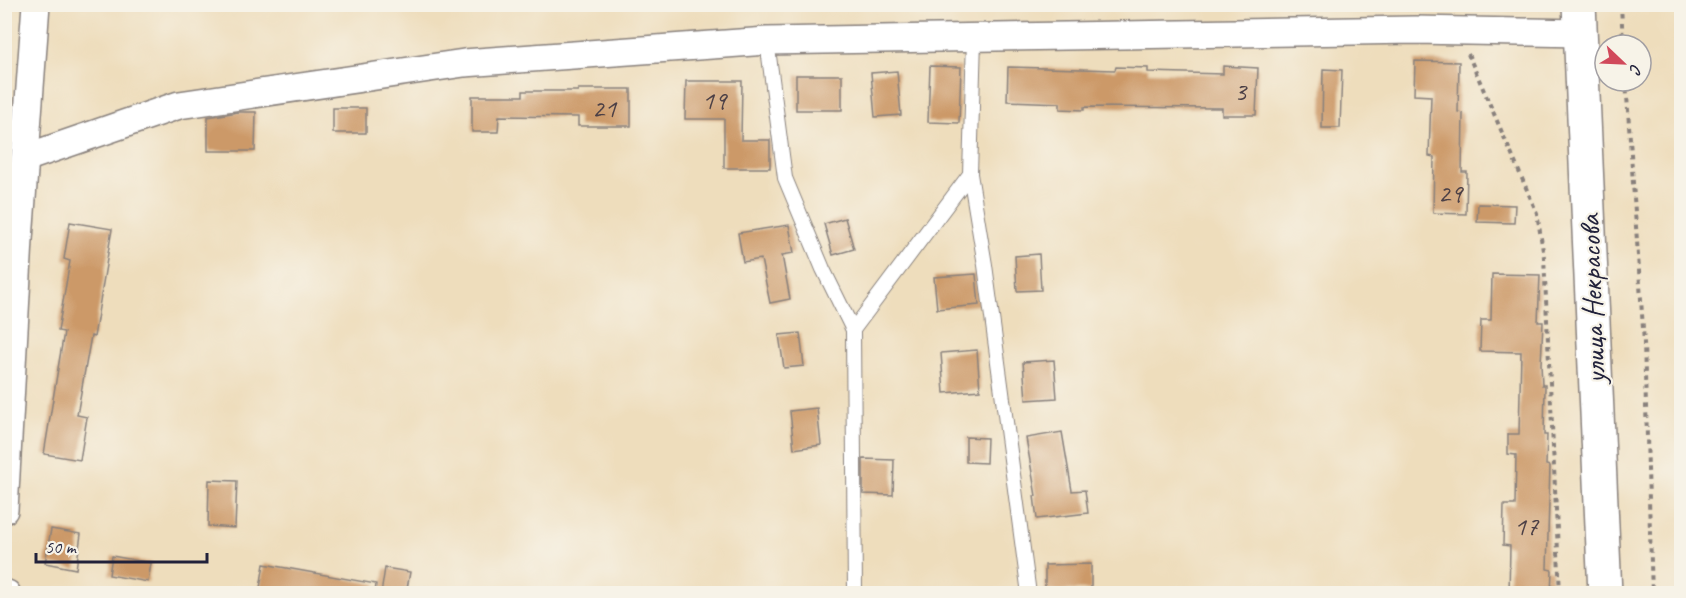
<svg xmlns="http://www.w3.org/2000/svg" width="1686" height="598" font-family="Caveat,sans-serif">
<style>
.building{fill:#cc9967}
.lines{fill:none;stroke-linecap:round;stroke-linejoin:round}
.service-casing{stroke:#88807c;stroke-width:16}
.minor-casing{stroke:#88807c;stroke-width:30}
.tertiary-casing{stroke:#88807c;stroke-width:36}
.path{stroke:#88807c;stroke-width:4;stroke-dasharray:4.5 4.5;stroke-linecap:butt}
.service{stroke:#fff;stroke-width:14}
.minor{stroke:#fff;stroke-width:27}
.tertiary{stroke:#fff;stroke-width:33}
.labels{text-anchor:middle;stroke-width:4.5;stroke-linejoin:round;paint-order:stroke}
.number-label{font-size:27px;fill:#4c4046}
.street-label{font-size:30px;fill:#22223b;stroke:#f7f3e8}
</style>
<rect width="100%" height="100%" fill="#f7f3e8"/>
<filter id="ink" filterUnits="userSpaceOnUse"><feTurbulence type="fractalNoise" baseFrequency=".0167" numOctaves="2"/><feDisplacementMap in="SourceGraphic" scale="12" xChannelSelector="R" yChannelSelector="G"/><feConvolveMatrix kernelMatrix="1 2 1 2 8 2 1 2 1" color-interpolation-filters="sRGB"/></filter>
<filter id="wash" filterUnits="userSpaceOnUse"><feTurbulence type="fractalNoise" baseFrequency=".008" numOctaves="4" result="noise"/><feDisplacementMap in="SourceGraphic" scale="24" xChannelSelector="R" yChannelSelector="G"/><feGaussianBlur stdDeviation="1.35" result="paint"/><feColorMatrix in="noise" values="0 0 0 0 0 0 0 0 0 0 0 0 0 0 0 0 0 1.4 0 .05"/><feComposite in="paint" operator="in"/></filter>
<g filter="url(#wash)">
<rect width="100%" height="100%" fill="#eeddbc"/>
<g id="blocks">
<!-- building -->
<g class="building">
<path d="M1415 61 1459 62 1458 112 1463 113 1462 172H1467L1466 214 1433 213 1434 157 1429 156 1431 96 1414 95Z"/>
<path d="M930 66 961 67 959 123 928 122Z"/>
<path d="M1223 66 1258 68 1256 115H1222V108L1084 107V110L1060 109V103L1007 101 1008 67 1115 70 1116 67 1148 68V72L1223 74Z"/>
<path d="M1323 69 1342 70 1340 128H1322Z"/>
<path d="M897 71 901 115 875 117 871 73Z"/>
<rect x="796" y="75" width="46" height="35"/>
<path d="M686 81H742L741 140H770V168H724V119H685Z"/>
<path d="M578 89H631V126H578V117L499 116 498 132H472V96H523V91H578Z"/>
<rect x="333" y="108" width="33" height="25"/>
<path d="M238 112H256L255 151H208V117Z"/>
<path d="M1478 204 1515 205 1514 223 1477 222Z"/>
<path d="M845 218 854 249 833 255 824 224Z"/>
<path d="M70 222 112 229 94 337 91 336 77 415 87 417 80 460 44 454 64 332 58 331 70 261 64 259Z"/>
<path d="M789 225 794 253 782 255 790 299 770 303 761 259 743 262 738 233Z"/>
<path d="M1039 254 1041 290 1017 291 1015 256Z"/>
<path d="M976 274 979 305 937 309 934 277Z"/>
<path d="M1492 274 1540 275 1538 322H1543L1541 364 1542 385H1545L1544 435H1547L1546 465 1550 466 1547 569 1552 570 1551 594H1509L1510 546 1503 545 1504 505H1515L1516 455 1508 454V434H1519L1521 352 1480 351 1481 320H1491Z"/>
<path d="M800 333 804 366 784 368 779 335Z"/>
<path d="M977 350 980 390 944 393 941 353Z"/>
<path d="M1054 360 1057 398 1026 400 1023 362Z"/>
<path d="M817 408 821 445 794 449 790 411Z"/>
<path d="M1062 432 1072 491 1085 490 1088 513 1037 519 1034 496H1036L1026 438Z"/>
<path d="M966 437 987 438 986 463 966 462Z"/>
<path d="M863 459 894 460 893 495 863 494Z"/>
<path d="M209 480 237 481 235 528 208 526Z"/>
<path d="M51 529 81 534 76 569 45 563Z"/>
<path d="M112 556 151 563 148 582 109 575Z"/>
<path d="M264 564 376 584 375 594H259Z"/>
<path d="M1091 564V590L1045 591V565Z"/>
<path d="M385 568 410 572 406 594H381Z"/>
</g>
</g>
</g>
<g filter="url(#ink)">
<use href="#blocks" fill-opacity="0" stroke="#88807c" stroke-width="1.5"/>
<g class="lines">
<!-- service casing -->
<g class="service-casing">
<g id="service">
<path d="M767 41 785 178 823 269 853 330 855 594"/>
<path d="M970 174 985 265 1029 594"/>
<path d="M853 330 970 174 974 39"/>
</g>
</g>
<!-- minor casing -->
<g class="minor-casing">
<g id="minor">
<path d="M25 158 179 105 464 63 767 41 1415 30 1581 33"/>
<path d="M4 510 19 240 36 4"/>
<path d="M4 593 7 594"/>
</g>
</g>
<!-- tertiary casing -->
<g class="tertiary-casing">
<path id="tertiary" d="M1579 4 1605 594"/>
</g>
<!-- path -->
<g class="path">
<path d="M1621 4 1623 45"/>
<path d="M1468 54 1537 213 1544 257 1560 594"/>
<path d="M1626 81 1644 343 1652 594"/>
</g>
<!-- service -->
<use href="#service" class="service"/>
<!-- minor -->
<use href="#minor" class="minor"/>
<!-- tertiary -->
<use href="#tertiary" class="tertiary"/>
</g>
</g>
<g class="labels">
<!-- number labels -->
<g class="number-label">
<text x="1240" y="100">3</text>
<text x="714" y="109">19</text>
<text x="604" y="117">21</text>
<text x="1450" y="202">29</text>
<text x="1526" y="535">17</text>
</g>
<!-- street labels -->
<g class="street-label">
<text transform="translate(1592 299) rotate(-92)" y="10">улица Некрасова</text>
</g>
</g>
<!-- margin -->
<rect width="1686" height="598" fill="none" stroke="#f7f3e8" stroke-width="24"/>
<!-- north arrow -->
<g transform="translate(1623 63) rotate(113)"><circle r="28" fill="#f7f3e8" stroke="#a29fa3" stroke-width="1.5"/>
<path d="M0-4.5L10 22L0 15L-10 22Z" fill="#d1495b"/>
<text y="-9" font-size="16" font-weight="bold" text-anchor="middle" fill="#22223b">С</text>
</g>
<!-- scale -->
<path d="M36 553v9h171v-9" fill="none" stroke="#22223b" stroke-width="3"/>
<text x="45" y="553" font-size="18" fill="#22223b" stroke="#f7f3e8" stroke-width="4.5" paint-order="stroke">50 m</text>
</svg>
